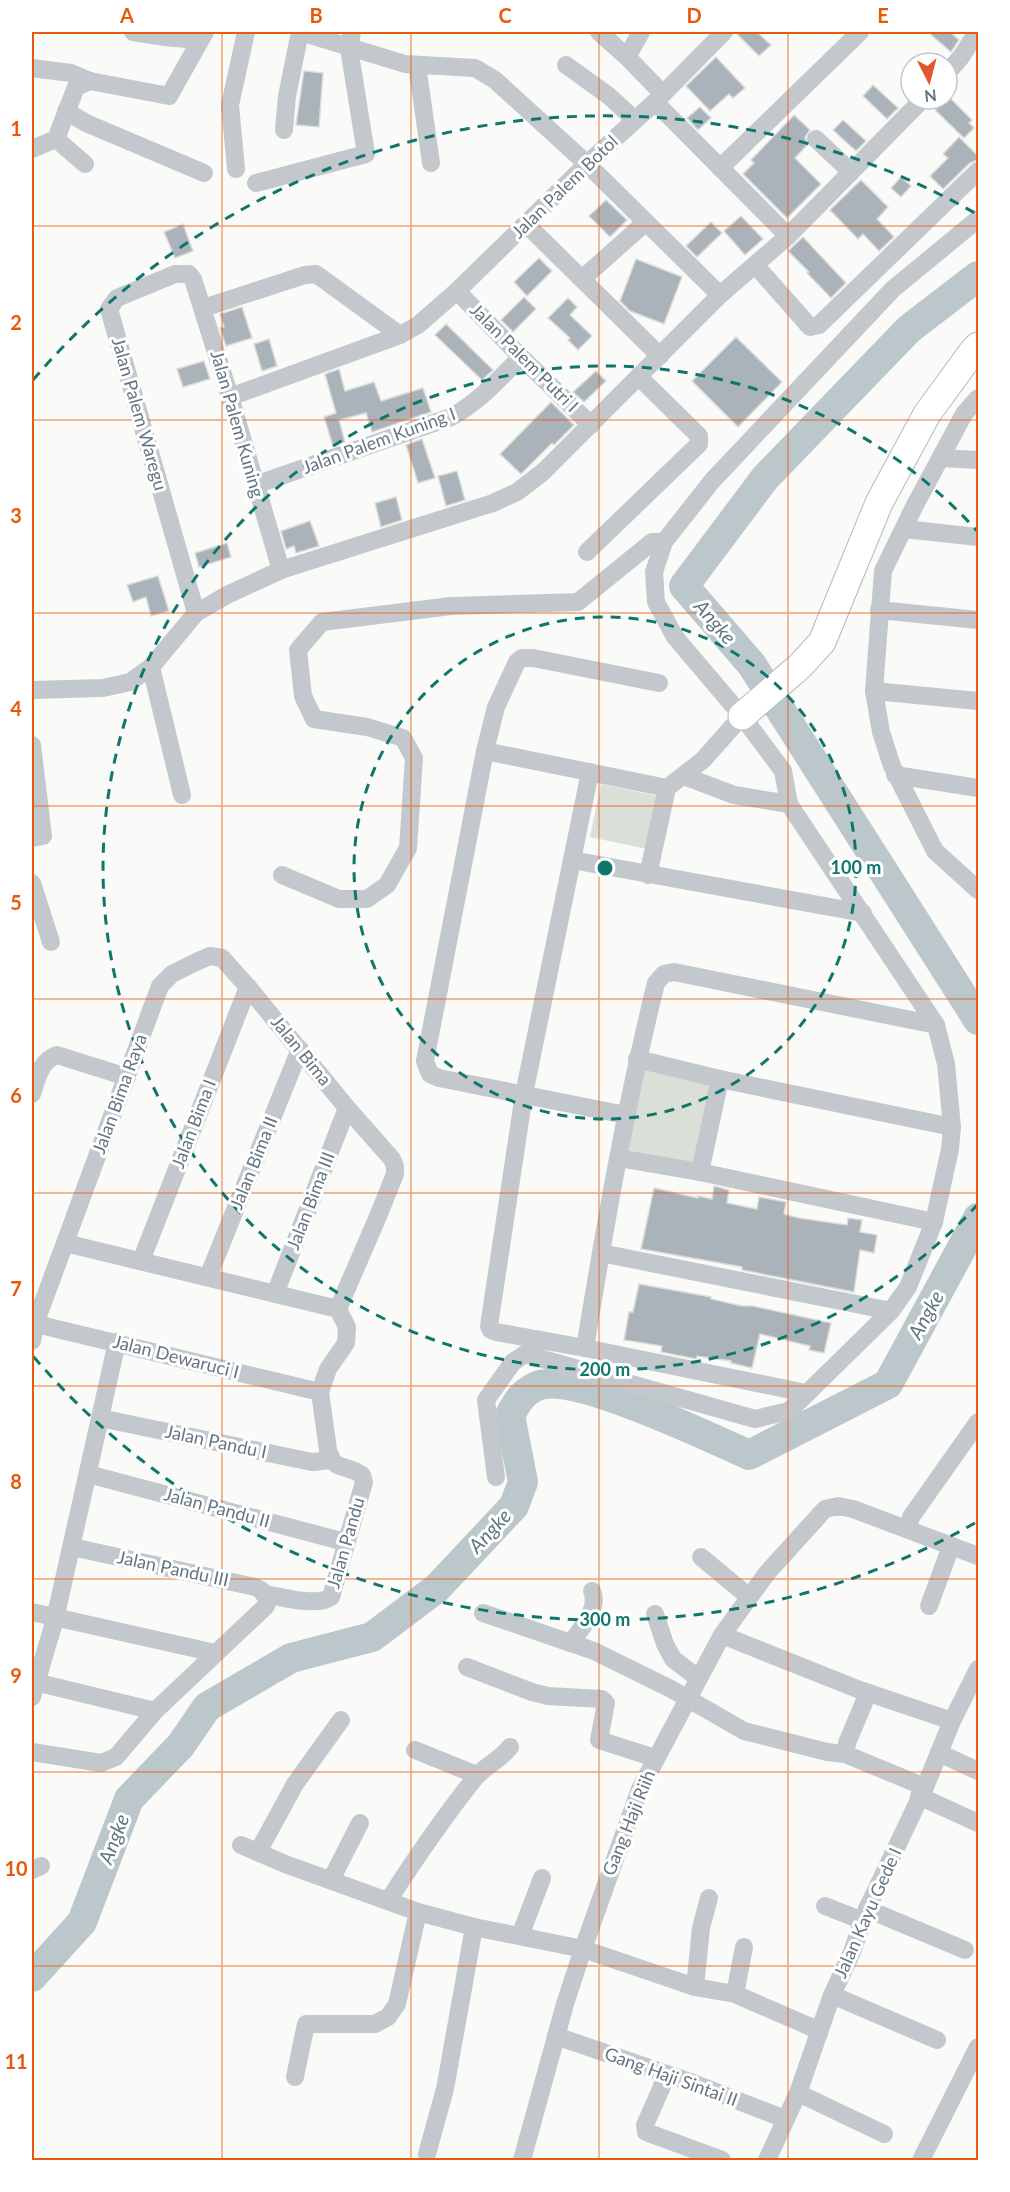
<svg xmlns="http://www.w3.org/2000/svg" width="1010" height="2192" font-family="Lato,sans-serif">
<style>
.green{fill:#dadfd7}
.lines{fill:none;stroke-linecap:round;stroke-linejoin:round}
.river{stroke:#bbc7cb;stroke-width:30}
.building{fill:#aab3b9;stroke:#dcdcda;stroke-width:1.5}
.secondary-casing{stroke:#b3babf;stroke-width:29}
.street{stroke:#c3c8cc;stroke-width:18}
.secondary{stroke:#fff;stroke-width:27}
.grid{fill:none;stroke:#e8590c;stroke-width:1.5;stroke-opacity:0.55}
.ring{fill:none;stroke:#0f766e;stroke-width:3;stroke-dasharray:10 8}
.labels{text-anchor:middle;stroke-width:6;stroke-linejoin:round;paint-order:stroke}
.street-label{font-size:18px;fill:#657683;stroke:#fff}
.water-label{font-size:20px;font-style:italic;fill:#60757c;stroke:#fff}
.centre{fill:#0f766e;stroke:#fff;stroke-width:3}
.ring-label{font-size:18px;text-anchor:middle;font-weight:bold;fill:#0f766e;stroke:#fff;stroke-width:6;stroke-linejoin:round;paint-order:stroke}
.neatline{fill:none;stroke:#e8590c;stroke-width:2}
.grid-label{font-size:20px;text-anchor:middle;font-weight:bold;fill:#e8590c}
</style>
<rect width="100%" height="100%" fill="#fafaf8"/>
<!-- green -->
<g class="green">
<path d="M601 784 658 796 647 849 590 837Z"/>
<path d="M642 1065 714 1083 697 1166 627 1153Z"/>
</g>
<g class="lines">
<!-- river -->
<g class="river">
<path d="M978 276 909 329 765 478 684 586 752 665 978 1020"/>
<path d="M32 1977 82 1922 129 1799 181 1745 207 1707 291 1658 372 1637 437 1588 514 1506 523 1482 510 1415C517 1402 522 1393 537 1386 573 1371 711 1438 749 1455L888 1384 978 1218"/>
</g>
</g>
<!-- building -->
<g class="building">
<path d="M735 32H757L771 45 759 56Z"/>
<path d="M928 32H950L959 40 951 52Z"/>
<path d="M716 57 745 88 733 98 729 94 710 111 686 86Z"/>
<path d="M304 71 323 73 319 127 296 125Z"/>
<path d="M873 85 898 108 887 119 863 96Z"/>
<path d="M948 96 972 120 969 123 974 128 964 138 935 110Z"/>
<path d="M700 107 711 118 698 130 687 118Z"/>
<path d="M794 115 810 130 805 137 807 145 795 158 821 184 787 218 743 174 754 163 751 160Z"/>
<path d="M843 120 866 141 856 151 833 130Z"/>
<path d="M959 137 978 156V160L970 163 943 189 930 176 948 158 943 154Z"/>
<path d="M901 177 911 186 901 197 891 188Z"/>
<path d="M861 180 888 207 877 219 894 237 879 251 863 234 858 239 830 210Z"/>
<path d="M606 200 627 220 610 237 589 216Z"/>
<path d="M741 216 763 239 745 255 724 231Z"/>
<path d="M711 222 722 233 697 257 686 246Z"/>
<path d="M183 224 193 251 175 258 164 232Z"/>
<path d="M803 237 846 283 831 298 807 273 809 272 788 251Z"/>
<path d="M539 258 552 271 527 296 514 282Z"/>
<path d="M636 259 682 277 664 324 630 311 620 301Z"/>
<path d="M524 297 536 309 513 332 501 320Z"/>
<path d="M568 298 577 307 570 315 592 336 578 350 568 340 570 338 548 318Z"/>
<path d="M242 307 252 338 226 346 220 328 224 327 220 314Z"/>
<path d="M446 324 493 370 482 380 435 335Z"/>
<path d="M736 337 782 382 738 427 692 381Z"/>
<path d="M269 339 277 366 262 371 254 344Z"/>
<path d="M204 361 210 379 183 387 177 369Z"/>
<path d="M339 369 345 391 374 382 381 401 423 388 431 412 372 432 366 413 339 420 345 442 333 446 324 417 336 413 325 374Z"/>
<path d="M596 371 606 381 584 402 573 392Z"/>
<path d="M551 402 574 425 554 445 552 443 521 474 500 454Z"/>
<path d="M422 439 435 478 418 483 406 445Z"/>
<path d="M457 471 465 500 446 506 438 476Z"/>
<path d="M396 497 402 520 381 527 375 503Z"/>
<path d="M310 521 319 546 296 553 294 546 286 549 281 531Z"/>
<path d="M227 543 231 557 199 567 195 553Z"/>
<path d="M158 576 169 611 151 616 146 597 133 602 127 585Z"/>
<path d="M714 1186 729 1190 727 1203 757 1209 759 1197 786 1202 784 1214 799 1218 847 1225 848 1218 862 1220 860 1232 877 1235 874 1253 860 1250 854 1292 742 1270V1267L641 1249 654 1188 698 1198V1196L712 1199Z"/>
<path d="M639 1284 711 1297V1299L742 1306H753L831 1323 824 1353 809 1350 810 1346 760 1334 752 1368 731 1363V1361L697 1356 696 1359 661 1352 662 1346 624 1340 629 1312H633Z"/>
</g>
<g class="lines">
<!-- secondary casing -->
<g class="secondary-casing">
<path id="secondary" d="M742 716 800 666 822 642 879 503 927 414 973 351 978 346"/>
</g>
<!-- street -->
<g class="street">
<path d="M133 32 165 37 199 40"/>
<path d="M300 32 405 64 475 68 495 80 587 164 720 295"/>
<path d="M599 32 627 57"/>
<path d="M641 32 627 57 663 94"/>
<path d="M417 65 431 163"/>
<path d="M566 65 609 96 635 120"/>
<path d="M32 68 71 73 90 81"/>
<path d="M947 73 961 57 977 32"/>
<path d="M655 102 788 236"/>
<path d="M66 111 86 123 204 173"/>
<path d="M284 130 287 96 300 32"/>
<path d="M56 139 85 164"/>
<path d="M816 139 851 172"/>
<path d="M32 149 56 139 76 87 90 81 169 96 205 32"/>
<path d="M720 168 860 32"/>
<path d="M236 169 230 105 246 32"/>
<path d="M256 183 366 154 349 48 352 32"/>
<path d="M526 224 660 356"/>
<path d="M756 266 810 327 819 325 978 171"/>
<path d="M582 279 646 222"/>
<path d="M457 291 521 357 591 425"/>
<path d="M203 308 305 275 316 274 400 335"/>
<path d="M230 397 400 335 418 325 457 291 587 164 655 102 724 32"/>
<path d="M978 398 964 414 914 507 883 571 874 691 881 732 892 766 935 851 978 890"/>
<path d="M941 458 978 460"/>
<path d="M255 485 451 417C479 402 499 379 521 357"/>
<path d="M904 529 978 537"/>
<path d="M587 552 699 444V436L639 377"/>
<path d="M879 610 978 620"/>
<path d="M196 613 109 309 117 298 175 274H189L193 279 230 397 281 570"/>
<path d="M151 667 182 795"/>
<path d="M32 690 103 688 130 682 151 667 196 613 227 595 281 570 493 503 517 492 543 472 720 295 788 236 923 99"/>
<path d="M874 691 978 701"/>
<path d="M485 751 667 788"/>
<path d="M590 772 524 1094 489 1326 491 1330 496 1332 585 1348 806 1393"/>
<path d="M895 775 978 788"/>
<path d="M789 804 783 771 742 716 675 637 656 602 654 572 664 542 712 481 893 289 978 219"/>
<path d="M32 838 43 836 32 745"/>
<path d="M572 860 863 913"/>
<path d="M282 875 339 899H367L387 885 408 848 414 758 403 738 367 727 314 719 303 696 298 650 322 622 451 606 578 602 652 542H664"/>
<path d="M648 875 667 788 703 760 742 716"/>
<path d="M32 883 51 942"/>
<path d="M637 1059 720 1079 952 1127"/>
<path d="M32 1094C37 1079 40 1061 57 1055L127 1077"/>
<path d="M626 1115 439 1078 430 1074 425 1061 485 751 496 707 517 662 522 658H533L659 683"/>
<path d="M618 1158 700 1172 934 1222"/>
<path d="M700 1172 720 1079"/>
<path d="M65 1243 338 1309"/>
<path d="M601 1253 891 1311"/>
<path d="M141 1261 248 987"/>
<path d="M208 1277 300 1049"/>
<path d="M275 1294 347 1108"/>
<path d="M32 1323 320 1392"/>
<path d="M32 1341 35 1324 160 986 172 974 196 962 210 956 222 958 248 987 347 1108 392 1159 395 1166V1174L379 1214 338 1309"/>
<path d="M585 1348C605 1226 626 1104 656 983L664 974 674 972 936 1025"/>
<path d="M100 1418 312 1462 332 1460"/>
<path d="M88 1474 345 1542"/>
<path d="M496 1477 486 1400 513 1362 525 1354 755 1419 789 1411 891 1311 908 1287 934 1222 950 1149 952 1127 946 1064 936 1025 789 804 734 795 684 776"/>
<path d="M908 1529 911 1517 978 1422"/>
<path d="M701 1557 748 1596"/>
<path d="M265 1594C282 1597 316 1607 331 1597L364 1482 362 1475 355 1471 337 1465 332 1460 328 1450 320 1392 328 1369 346 1343 347 1327 338 1309"/>
<path d="M929 1606 951 1546"/>
<path d="M32 1612 215 1653"/>
<path d="M483 1613 594 1651 671 1689 744 1731 827 1752 845 1754 925 1787"/>
<path d="M655 1614 665 1644 673 1659 698 1678"/>
<path d="M722 1635 860 1690 952 1721"/>
<path d="M571 1643C580 1629 600 1609 592 1591"/>
<path d="M467 1667 532 1692 548 1696 602 1699 606 1703 599 1740 655 1758"/>
<path d="M35 1682 155 1711"/>
<path d="M32 1697 55 1619 117 1342"/>
<path d="M415 1750 477 1775"/>
<path d="M32 1752 101 1763 116 1757 155 1711 266 1606 268 1600 261 1590 255 1587 72 1547"/>
<path d="M939 1753 978 1771"/>
<path d="M845 1754 847 1743 868 1693"/>
<path d="M919 1796 978 1823"/>
<path d="M241 1845 285 1864 418 1912 474 1927 583 1949 565 2004 522 2160"/>
<path d="M258 1852 295 1784 341 1720"/>
<path d="M32 1870 41 1866"/>
<path d="M331 1880 360 1823"/>
<path d="M388 1901C415 1859 443 1818 475 1778 485 1766 500 1760 510 1747"/>
<path d="M825 1906 863 1921"/>
<path d="M867 1909 965 1950"/>
<path d="M520 1936 542 1878"/>
<path d="M695 1987 701 1928 709 1898"/>
<path d="M735 1994 744 1947"/>
<path d="M832 1995 937 2040"/>
<path d="M819 2033 811 2027 735 1994 695 1987 583 1949 640 1789 722 1635 767 1573 825 1509 838 1506 853 1509 978 1556"/>
<path d="M556 2036 690 2082 785 2119"/>
<path d="M667 2075 645 2125 646 2132 722 2160"/>
<path d="M295 2077 306 2024H375L388 2017 397 2004 418 1912"/>
<path d="M798 2093 884 2134"/>
<path d="M427 2154 445 2089 474 1927"/>
<path d="M767 2160 798 2093 832 1995 852 1952 867 1909 925 1787 952 1721 978 1669"/>
<path d="M921 2160 978 2047"/>
</g>
<!-- secondary -->
<use href="#secondary" class="secondary"/>
</g>
<!-- grid -->
<path class="grid" d="M222 32V2160M411 32V2160M599 32V2160M788 32V2160M32 226H978M32 420H978M32 613H978M32 806H978M32 999H978M32 1193H978M32 1386H978M32 1579H978M32 1772H978M32 1966H978"/>
<!-- distance rings -->
<g class="ring">
<circle cx="605" cy="868" r="251"/>
<path d="M978 1204A502 502 0 1 1 978 532"/>
<path d="M975 1523A752 752 0 0 1 33 1356M33 380A752 752 0 0 1 975 213"/>
</g>
<g class="labels">
<!-- street labels -->
<g class="street-label">
<text transform="translate(565 187) rotate(-44)" y="6">Jalan Palem Botol</text>
<text transform="translate(524 358) rotate(45)" y="6">Jalan Palem Putri I</text>
<text transform="translate(139 414) rotate(74)" y="6">Jalan Palem Waregu</text>
<text transform="translate(237 424) rotate(74)" y="6">Jalan Palem Kuning</text>
<text transform="translate(379 441) rotate(-20)" y="6">Jalan Palem Kuning I</text>
<text transform="translate(301 1051) rotate(51)" y="6">Jalan Bima</text>
<text transform="translate(120 1094) rotate(-70)" y="6">Jalan Bima Raya</text>
<text transform="translate(194 1124) rotate(-69)" y="6">Jalan Bima I</text>
<text transform="translate(254 1163) rotate(-68)" y="6">Jalan Bima II</text>
<text transform="translate(311 1201) rotate(-69)" y="6">Jalan Bima III</text>
<text transform="translate(176 1357) rotate(14)" y="6">Jalan Dewaruci I</text>
<text transform="translate(216 1442) rotate(12)" y="6">Jalan Pandu I</text>
<text transform="translate(217 1508) rotate(15)" y="6">Jalan Pandu II</text>
<text transform="translate(346 1543) rotate(-74)" y="6">Jalan Pandu</text>
<text transform="translate(173 1569) rotate(12)" y="6">Jalan Pandu III</text>
<text transform="translate(629 1823) rotate(-68)" y="6">Gang Haji Riih</text>
<text transform="translate(868 1913) rotate(-66)" y="6">Jalan Kayu Gede I</text>
<text transform="translate(671 2077) rotate(20)" y="6">Gang Haji Sintai II</text>
</g>
<!-- water labels -->
<g class="water-label">
<text transform="translate(715 622) rotate(49)" y="7">Angke</text>
<text transform="translate(926 1315) rotate(-61)" y="7">Angke</text>
<text transform="translate(490 1531) rotate(-47)" y="7">Angke</text>
<text transform="translate(114 1839) rotate(-69)" y="7">Angke</text>
</g>
</g>
<circle cx="605" cy="868" r="9" class="centre"/>
<g class="ring-label">
<text x="856" y="874">100 m</text>
<text x="605" y="1376">200 m</text>
<text x="605" y="1626">300 m</text>
</g>
<!-- border -->
<rect width="1010" height="2192" fill="none" stroke="#ffffff" stroke-width="66"/>
<!-- north arrow -->
<g transform="translate(929 81) rotate(174)"><circle r="28" fill="#ffffff" stroke="#c1c8cd" stroke-width="1.5"/>
<path d="M0-4.5L10 22L0 15L-10 22Z" fill="#e4572e"/>
<text y="-9" font-size="16" font-weight="bold" text-anchor="middle" fill="#657683">N</text>
</g>
<rect x="33" y="33" width="944" height="2126" class="neatline"/>
<g class="grid-label">
<text x="127" y="23">A</text>
<text x="316" y="23">B</text>
<text x="505" y="23">C</text>
<text x="694" y="23">D</text>
<text x="883" y="23">E</text>
<text x="16" y="136">1</text>
<text x="16" y="330">2</text>
<text x="16" y="523">3</text>
<text x="16" y="716">4</text>
<text x="16" y="910">5</text>
<text x="16" y="1103">6</text>
<text x="16" y="1296">7</text>
<text x="16" y="1489">8</text>
<text x="16" y="1683">9</text>
<text x="16" y="1876">10</text>
<text x="16" y="2069">11</text>
</g>
</svg>
